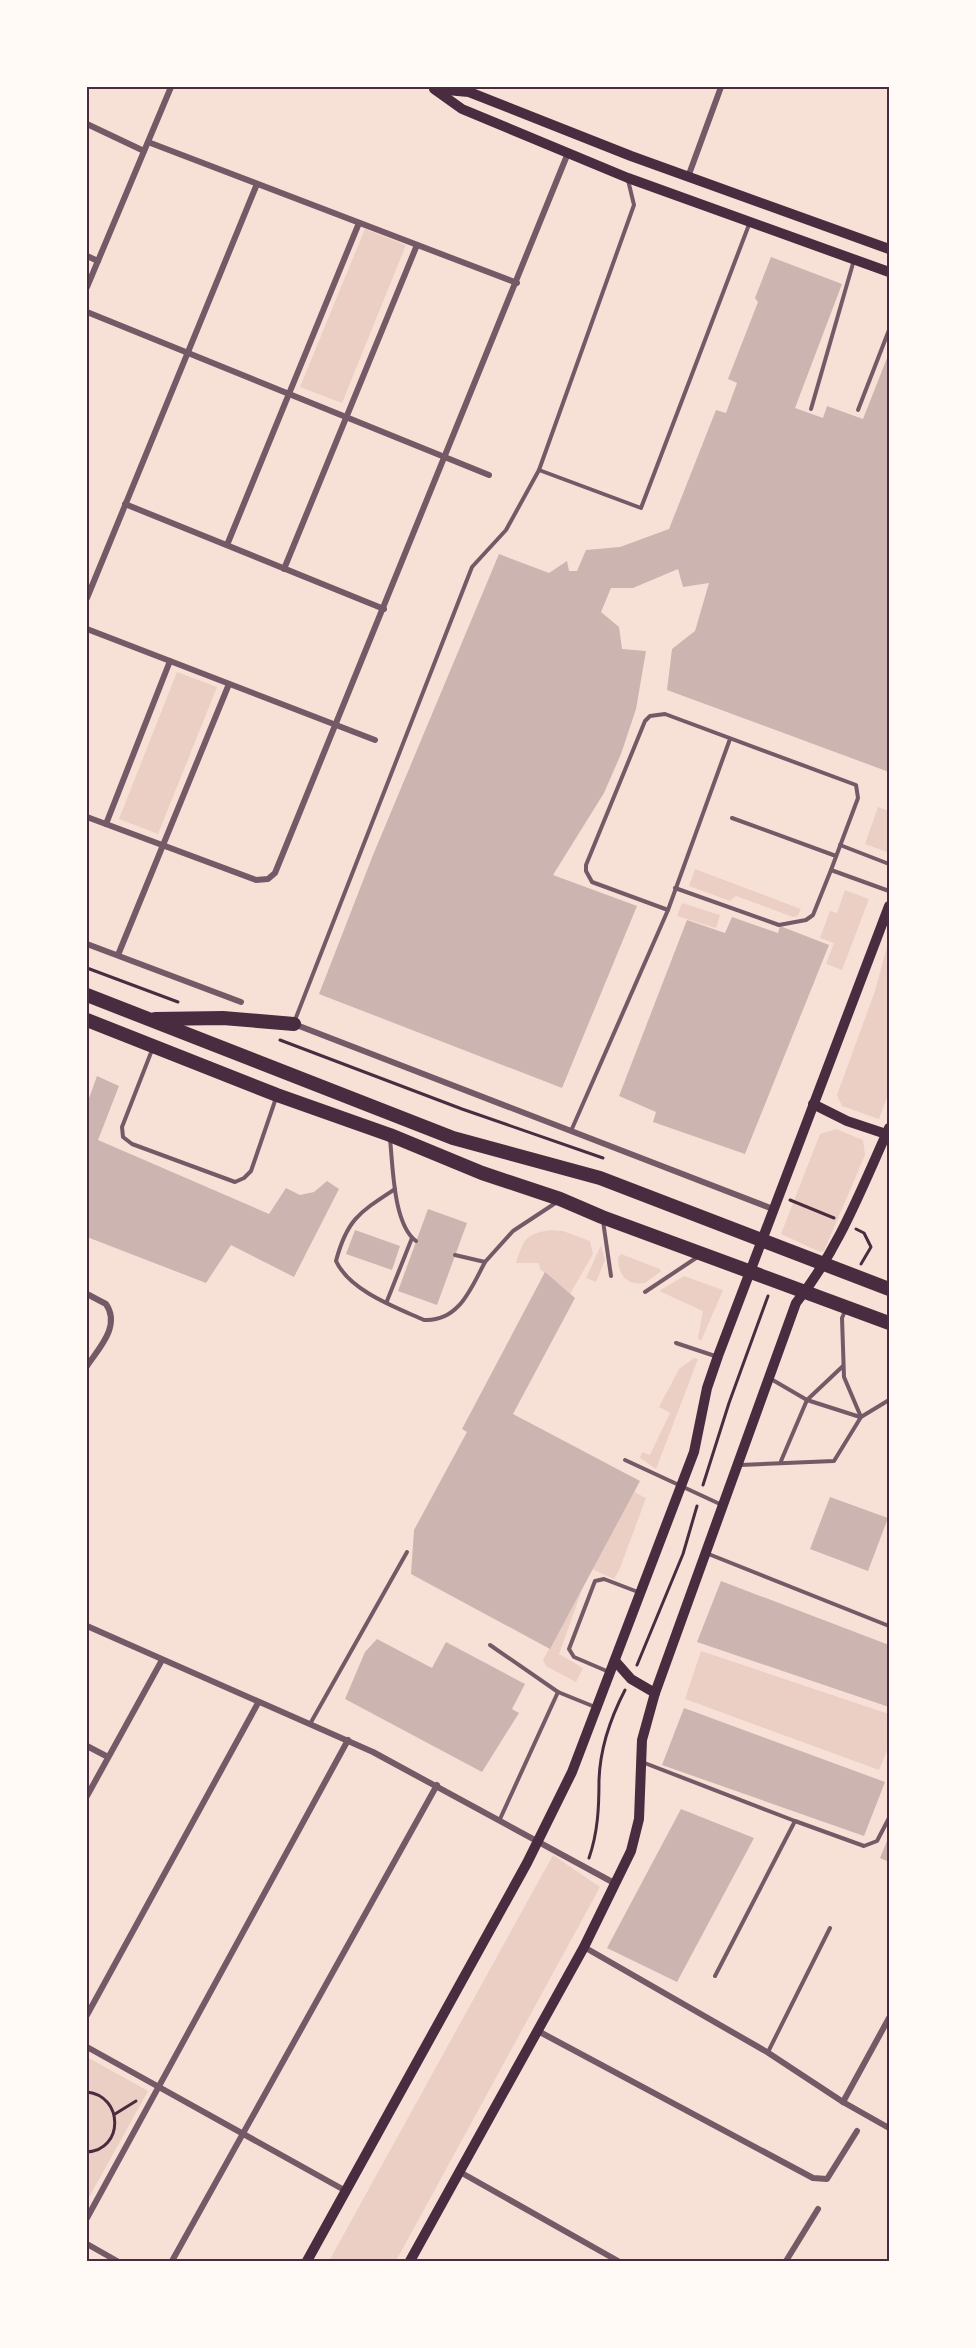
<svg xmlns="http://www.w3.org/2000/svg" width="976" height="2348" font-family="Overpass,sans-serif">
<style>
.green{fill:#ebcfc5}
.building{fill:#ccb4b1}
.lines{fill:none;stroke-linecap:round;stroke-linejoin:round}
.path{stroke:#4a2c40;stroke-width:3}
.service{stroke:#755966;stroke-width:4}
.minor{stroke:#755966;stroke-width:6}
.secondary{stroke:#4a2c40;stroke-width:10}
.trunk{stroke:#4a2c40;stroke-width:14}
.neatline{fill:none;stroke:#4a2c40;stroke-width:2}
</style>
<rect width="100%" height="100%" fill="#f7e1d7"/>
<!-- green -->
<g class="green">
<path d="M365 229 406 245 342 403 300 387Z"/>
<path d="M177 672 217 687 158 834 119 819Z"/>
<path d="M878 807 889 811 887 852 865 844Z"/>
<path d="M695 869 801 909 798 916 793 917 736 896 730 901 689 886Z"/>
<path d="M845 890 869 899 842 970 826 964 834 943 820 938 830 911 837 913Z"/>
<path d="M682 903 720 915 716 928 677 916Z"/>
<path d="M889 939V1092L879 1119 842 1106 837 1095 875 991Z"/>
<path d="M836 1129 863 1140 865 1155 824 1251 820 1252 781 1234 820 1134Z"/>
<path d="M550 1230 563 1231 590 1241 593 1254 570 1294 540 1269 539 1263H516C524 1239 524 1235 550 1230Z"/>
<path d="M601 1245 605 1260 596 1282 586 1278Z"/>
<path d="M621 1254 660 1269 661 1271 645 1283C627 1286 618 1275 618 1258Z"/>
<path d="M684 1276 723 1290 701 1341 698 1338 703 1311 659 1291Z"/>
<path d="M694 1358 698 1359 656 1469 640 1458 642 1452 650 1455 670 1413 659 1407 679 1369Z"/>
<path d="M634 1492 646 1498 620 1568 614 1579 592 1569Z"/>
<path d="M582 1590 559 1654 583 1668 576 1682 546 1666 543 1660Z"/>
<path d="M701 1651 889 1714V1746L879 1770 685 1699Z"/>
<path d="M553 1855 600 1887 396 2261H329Z"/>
<path d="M87 2057 148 2091 87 2201Z"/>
</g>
<!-- building -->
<g class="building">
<path d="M771 257 842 284 795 408 823 418 827 406 863 419 889 353V772L667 690 672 649 695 631 709 583 683 587 678 569 633 588H611L601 612 619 627 622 649 646 651 636 709 621 754 604 793 553 875 637 906 562 1088 319 994 373 855 499 554 549 573 567 561 569 571H577L586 550 620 547 669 529 716 410 726 413 737 383 728 379 758 302 755 298Z"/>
<path d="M732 917 778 933 780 926 829 945 745 1154 653 1122 656 1112 619 1096 687 920 725 933Z"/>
<path d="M97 1076 119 1086 98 1140 269 1214 286 1188 300 1195 314 1192 327 1181 339 1189 294 1277 231 1245 206 1283 87 1237V1104Z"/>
<path d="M428 1209 467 1223 437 1305 398 1291Z"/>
<path d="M355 1230 400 1246 392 1270 346 1254Z"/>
<path d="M545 1272 575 1298 513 1414 640 1481 550 1649 411 1574 414 1530 467 1432 462 1429Z"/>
<path d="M830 1497 888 1518 868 1571 810 1549Z"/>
<path d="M721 1581 889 1645V1707L697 1642Z"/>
<path d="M377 1639 432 1668 446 1642 525 1684 512 1709 519 1713 482 1772 345 1699 365 1652Z"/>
<path d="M684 1708 885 1782 864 1836 662 1765Z"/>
<path d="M681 1809 754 1838 677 1982 607 1948Z"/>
<path d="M889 1836V1862L880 1858Z"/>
</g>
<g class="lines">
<!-- path -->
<g class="path">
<path d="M87 968 178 1002"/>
<path d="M280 1040 462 1109 603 1158"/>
<path d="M790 1200 834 1218"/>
<path d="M856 1229 864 1233 871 1247 861 1264"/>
<path d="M703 1485 729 1403 768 1296"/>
<path d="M637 1665 683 1554 697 1506"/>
<path d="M589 1858C598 1832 599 1807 599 1780 600 1749 611 1717 625 1690"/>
<path d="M87 2092C124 2096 124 2150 87 2152"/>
<path d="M115 2114 136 2101"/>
</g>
<!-- service -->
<g class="service">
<path d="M628 180 634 205 539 470 641 508 750 222"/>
<path d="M811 409 854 260"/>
<path d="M858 410 889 330"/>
<path d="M732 818 836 856"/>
<path d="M840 845 889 864"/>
<path d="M831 870 889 891"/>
<path d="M668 910 592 882 586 871V865L645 721 650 716 665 714 856 785 858 798 831 870 813 915 806 920 779 925 675 888"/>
<path d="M295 1020 472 567 506 530 539 470"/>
<path d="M152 1050 122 1127 123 1137 132 1144 235 1182 244 1178 251 1171 276 1098"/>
<path d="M571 1131 668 910 730 739"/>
<path d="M390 1139C393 1166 393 1224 416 1241"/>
<path d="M395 1189C360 1212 347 1219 336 1261 350 1291 395 1307 424 1320 459 1322 471 1288 485 1262"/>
<path d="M603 1221 611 1276"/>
<path d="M455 1255 485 1262 513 1231 557 1202"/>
<path d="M645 1292 699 1256"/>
<path d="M387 1301 412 1238"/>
<path d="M845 1311 842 1318 844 1377 861 1417"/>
<path d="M676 1343 715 1356"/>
<path d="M771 1379 807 1400 860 1417"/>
<path d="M625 1460 722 1505"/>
<path d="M781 1461 807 1400 843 1366"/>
<path d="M740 1465 834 1461 861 1417 889 1400"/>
<path d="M706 1553 889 1626"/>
<path d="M490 1645 558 1692"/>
<path d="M609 1672 574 1657 569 1649 595 1581 604 1579 638 1592"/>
<path d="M310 1724 407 1552"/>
<path d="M642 1762 795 1821"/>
<path d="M500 1819 558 1692 595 1707"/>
<path d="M715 1976 795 1821 864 1846 877 1841 889 1818"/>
<path d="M768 2052 830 1928"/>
</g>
<!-- minor -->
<g class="minor">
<path d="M87 124 144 151"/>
<path d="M148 142 517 283"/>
<path d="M688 177 721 87"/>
<path d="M87 256 98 261"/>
<path d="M87 287 171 87"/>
<path d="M87 312 489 475"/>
<path d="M125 504 384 609"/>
<path d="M227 545 359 223"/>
<path d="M284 569 417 245"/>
<path d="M87 598 257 184"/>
<path d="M87 629 375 740"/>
<path d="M87 817 256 880 268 879 275 873 568 153"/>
<path d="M106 824 170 661"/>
<path d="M87 944 241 1002"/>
<path d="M118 955 229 684"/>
<path d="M294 1024 773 1209"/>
<path d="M87 1294 106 1304C121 1326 99 1348 87 1366"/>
<path d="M87 1626 373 1752 616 1884"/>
<path d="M87 1746 108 1757"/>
<path d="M87 1796 162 1660"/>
<path d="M584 1947 767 2052 843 2102 889 2128"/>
<path d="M87 2015 258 1703"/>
<path d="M538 2031 813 2178 827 2179 857 2131"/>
<path d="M87 2047 346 2191"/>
<path d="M843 2102 889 2018"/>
<path d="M460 2172 618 2261"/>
<path d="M87 2218 348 1740"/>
<path d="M87 2244 117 2261"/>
<path d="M172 2261 437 1785"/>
<path d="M786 2261 818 2209"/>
</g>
<!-- secondary -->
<g class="secondary">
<path d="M434 89 462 109 628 178 889 272"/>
<path d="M435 89 469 92 631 156 889 249"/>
<path d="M813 1104 847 1121 886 1134"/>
<path d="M616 1662 631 1679 655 1693"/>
<path d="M307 2261 527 1863 572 1772 694 1452 707 1388 718 1356 889 906"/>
<path d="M410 2261 584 1947 631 1851 639 1819 642 1740 655 1693 796 1303C839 1249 861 1189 889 1128"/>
</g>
<!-- trunk -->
<g class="trunk">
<path d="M87 995 453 1138 600 1178 889 1289"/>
<path d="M155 1019 223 1018 294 1024"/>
<path d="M87 1020 277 1095 390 1135 482 1173 560 1199 602 1217 889 1323"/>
</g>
</g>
<!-- border -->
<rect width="976" height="2348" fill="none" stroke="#fffaf5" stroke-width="177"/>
<rect x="88" y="88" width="800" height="2172" class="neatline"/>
</svg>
